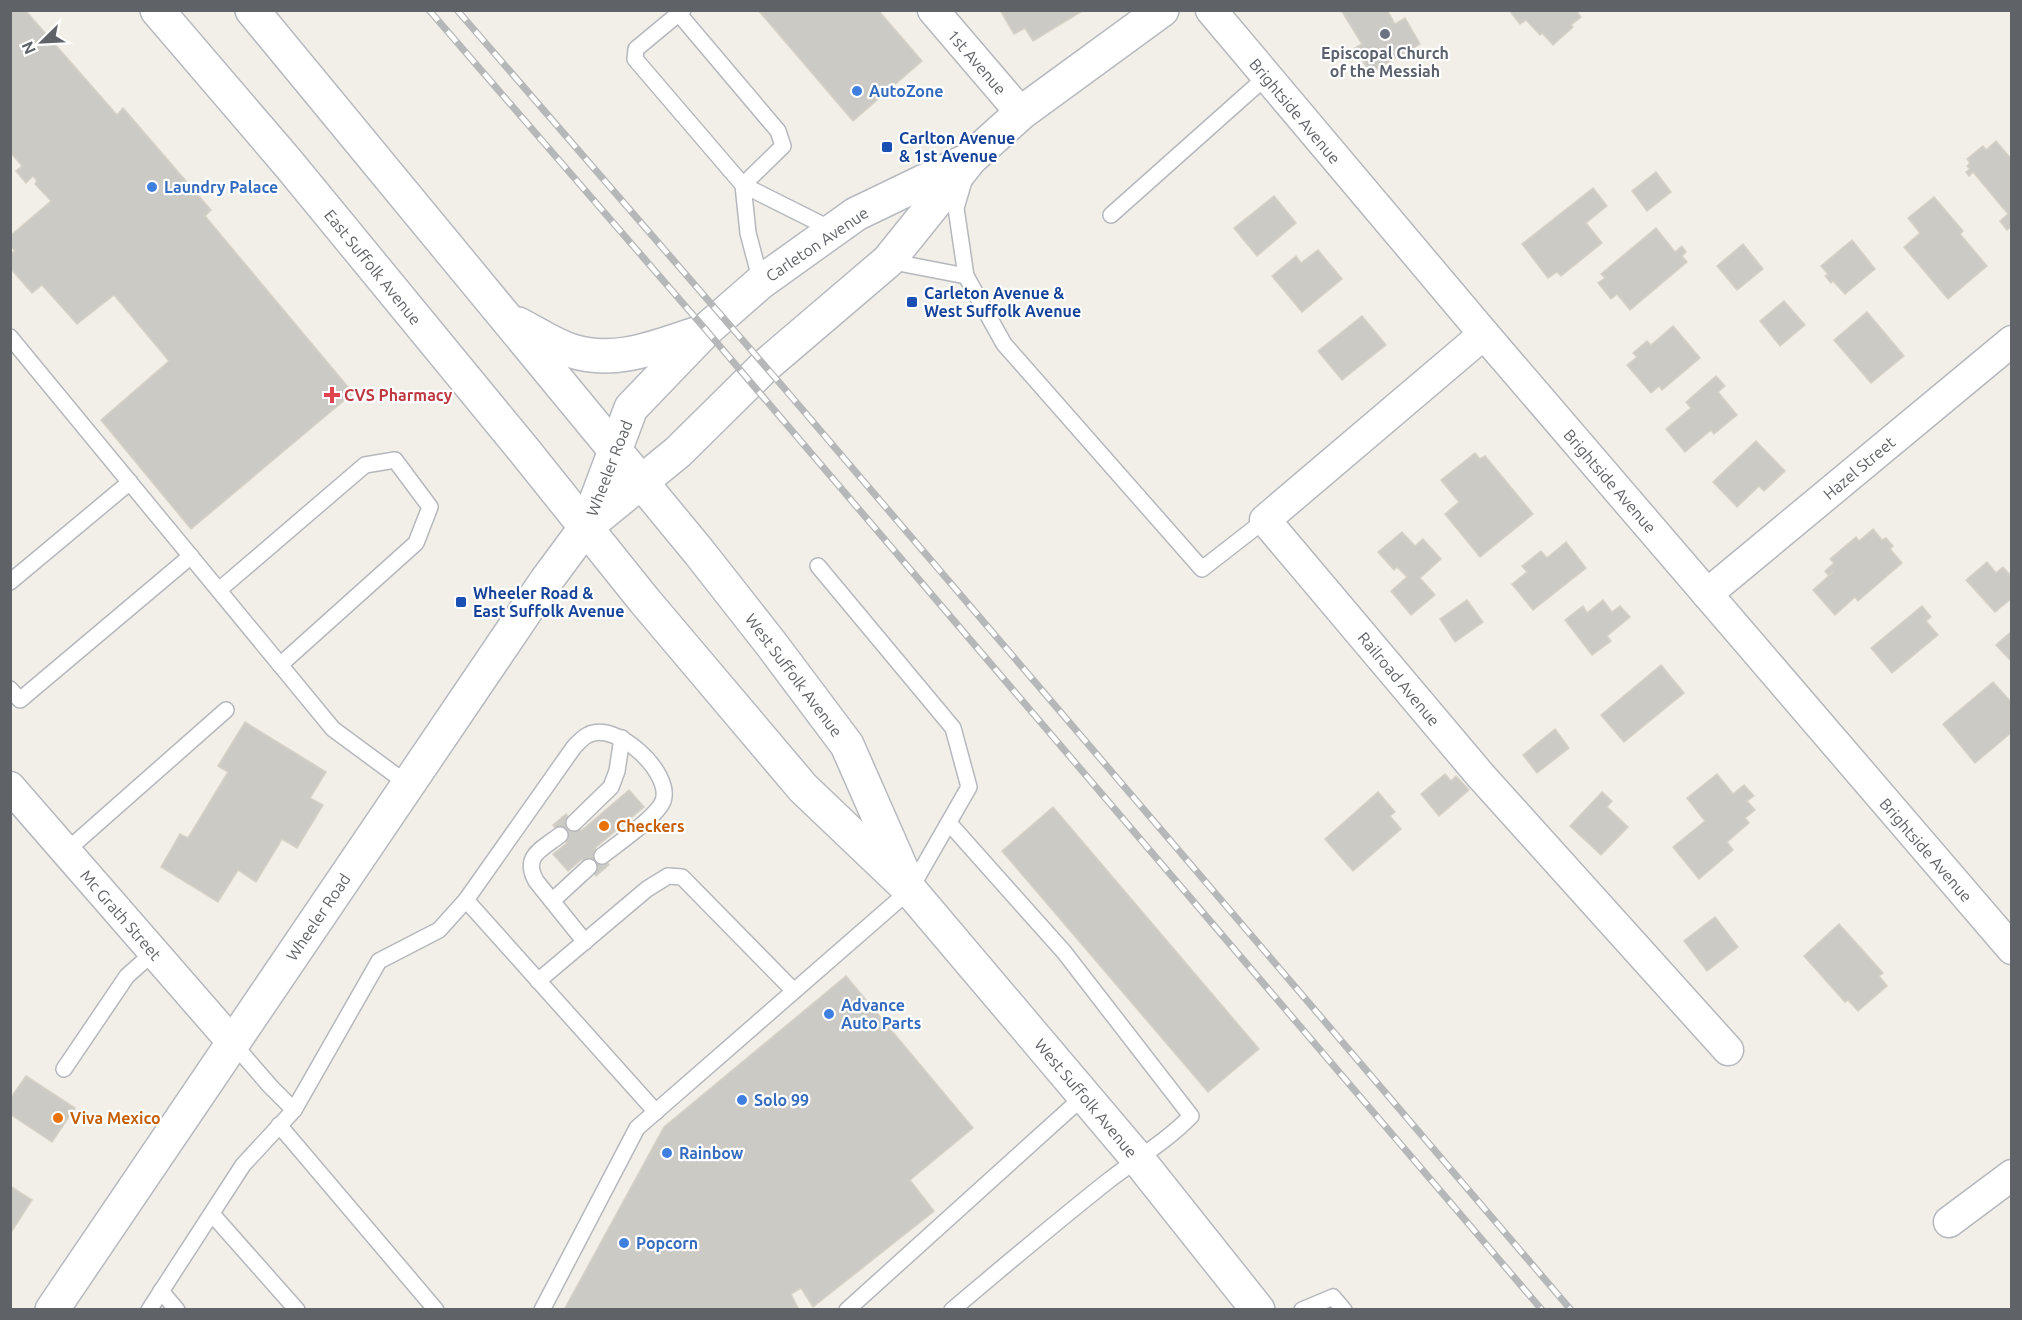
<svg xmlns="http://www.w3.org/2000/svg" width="2022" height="1320" font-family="Ubuntu,sans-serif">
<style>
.building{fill:#cccac5;stroke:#d6d1c6;stroke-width:1.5}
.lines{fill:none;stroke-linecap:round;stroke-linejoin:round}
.lane-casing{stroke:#b5b8bc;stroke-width:18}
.street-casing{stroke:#b5b8bc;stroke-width:33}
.secondary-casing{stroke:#b6babf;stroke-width:36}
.lane{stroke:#fff;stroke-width:15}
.street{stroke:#fff;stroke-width:30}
.secondary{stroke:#fff;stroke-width:33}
.rail-casing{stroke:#b6b7b8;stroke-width:7}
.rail{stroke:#fff;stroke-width:4.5;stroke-dasharray:14;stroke-linecap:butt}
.worship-dot{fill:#6b7280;stroke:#fff;stroke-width:2}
.shop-dot{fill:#3f7fe0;stroke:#fff;stroke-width:2}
.transit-dot{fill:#1a4fb4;stroke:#fff;stroke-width:2}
.health-dot{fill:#e0444e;stroke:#fff;stroke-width:2}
.food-dot{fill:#e8710a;stroke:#fff;stroke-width:2}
.labels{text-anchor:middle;stroke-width:4.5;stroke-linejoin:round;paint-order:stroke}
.worship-label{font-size:16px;font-weight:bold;fill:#5b616d;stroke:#fff}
.street-label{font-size:16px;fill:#5f6368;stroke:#fff}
.shop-label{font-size:16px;font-weight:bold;fill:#366cbe;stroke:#fff;text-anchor:start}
.transit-label{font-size:16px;font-weight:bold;fill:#164399;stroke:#fff;text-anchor:start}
.health-label{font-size:16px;font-weight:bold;fill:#be3a42;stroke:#fff;text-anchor:start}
.food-label{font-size:16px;font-weight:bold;fill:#c56008;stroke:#fff;text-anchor:start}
</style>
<rect width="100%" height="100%" fill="#f1efe8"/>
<!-- building -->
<g class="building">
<path d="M10 10H25L117 115 123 108 211 210 205 216 353 393 191 529 101 420 169 361 114 295 77 324 42 285 32 293 10 268V254L15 251 10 245V236L51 201 35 184 37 181 33 176 26 183 16 171 22 166 10 152Z"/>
<path d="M758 10H878L922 61 853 121Z"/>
<path d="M1000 10H1084L1033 41 1025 28 1014 34Z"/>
<path d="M1341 10H1387L1395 24 1405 18 1420 44 1370 73 1355 48 1362 44Z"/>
<path d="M1513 10H1576L1581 17 1571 25 1573 27 1553 45 1542 33 1540 35 1526 20 1520 24 1511 13Z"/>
<path d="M1996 141 2012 160V226L2007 230 2000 221 2008 214 1973 172 1969 176 1966 172 1970 169 1967 166 1970 163 1967 159 1983 146 1986 150Z"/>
<path d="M1656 172 1671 192 1647 211 1632 191Z"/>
<path d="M1593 188 1607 206 1586 223 1602 243 1561 276 1557 272 1548 278 1522 244Z"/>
<path d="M1274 196 1296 223 1257 256 1234 228Z"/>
<path d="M1934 197 1963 231 1960 234 1987 266 1948 299 1904 247 1920 233 1908 218Z"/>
<path d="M1656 228 1675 252 1682 246 1686 252 1682 256 1687 262 1630 310 1617 294 1611 299 1598 283 1605 278 1601 274Z"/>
<path d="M1852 240 1875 269 1845 294 1833 281 1831 283 1825 276 1828 274 1821 266Z"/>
<path d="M1743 244 1763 269 1737 290 1717 266Z"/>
<path d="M1318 250 1342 279 1302 312 1272 276 1296 256 1301 263Z"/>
<path d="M1784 301 1805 325 1780 346 1760 321Z"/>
<path d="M1867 312 1904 356 1871 383 1834 340Z"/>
<path d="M1362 316 1386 345 1342 380 1318 351Z"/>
<path d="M1673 326 1700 358 1662 390 1659 386 1651 393 1627 365 1637 357 1633 353 1647 341 1651 345Z"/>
<path d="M1716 376 1725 386 1718 392 1737 415 1714 434 1711 430 1685 452 1666 429 1691 408 1686 402Z"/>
<path d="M1756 441 1785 471 1764 491 1759 486 1737 507 1713 482Z"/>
<path d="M1475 453 1480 459 1485 456 1533 514 1480 557 1445 514 1459 502 1441 480Z"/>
<path d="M1873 529 1882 540 1886 538 1893 546 1890 549 1902 563 1858 601 1855 597 1835 615 1813 590 1833 572 1828 575 1825 571 1834 563 1830 559 1856 537 1859 541Z"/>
<path d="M1402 532 1415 546 1423 539 1441 559 1420 578 1435 595 1411 615 1391 591 1407 577 1397 567 1394 570 1378 552Z"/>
<path d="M1566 542 1586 568 1533 610 1512 584 1527 572 1522 566 1541 551 1547 558Z"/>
<path d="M1987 562 1996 573 2003 567 2012 577V598L1995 612 1966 580Z"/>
<path d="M1467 600 1483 622 1455 642 1440 619Z"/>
<path d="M1603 600 1612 612 1620 606 1630 617 1607 636 1611 641 1592 655 1565 620 1583 606 1587 613Z"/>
<path d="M1922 606 1931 617 1926 621 1938 635 1892 673 1871 648Z"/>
<path d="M2012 631V662L1996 645Z"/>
<path d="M1661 665 1684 693 1624 742 1601 715Z"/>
<path d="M1993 682 2012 703V732L1975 763 1943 724Z"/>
<path d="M245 722 326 772 310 798 323 805 297 848 282 839 256 882 238 870 218 902 161 867 180 834 188 838 228 772 218 766Z"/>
<path d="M1555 729 1569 748 1537 773 1523 755Z"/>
<path d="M1445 774 1451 781 1456 776 1469 790 1439 816 1421 794Z"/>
<path d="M1717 774 1733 794 1744 785 1754 796 1747 801 1755 810 1745 818 1749 823 1727 842 1733 850 1699 879 1673 847 1705 821 1687 798Z"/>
<path d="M629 790 644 807 595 848 609 865 596 876 582 859 568 871 553 854 567 843 553 825 566 814 581 831Z"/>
<path d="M1378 792 1395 812 1390 816 1401 829 1353 871 1325 839Z"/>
<path d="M1602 792 1612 801 1607 807 1628 827 1601 855 1570 826Z"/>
<path d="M1053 807 1259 1049 1208 1092 1002 851Z"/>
<path d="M1715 917 1738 947 1707 971 1684 941Z"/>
<path d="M1839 924 1883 973 1879 976 1887 986 1858 1011 1848 1000 1845 1002 1804 956Z"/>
<path d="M846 976 973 1128 910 1180 934 1211 813 1307 801 1288 791 1294 799 1310H564L664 1127Z"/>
<path d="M26 1076 75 1108 52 1142 10 1114V1099Z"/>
<path d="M10 1186 32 1200 10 1234Z"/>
</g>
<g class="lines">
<!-- lane casing -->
<g class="lane-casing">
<g id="lane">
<path d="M683 10 636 49 635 59 743 185 833 230"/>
<path d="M679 14 778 131 783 146 743 185"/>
<path d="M964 181 956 208 966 276 1004 344 1202 569 1265 520"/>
<path d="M743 185 748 233 761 282"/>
<path d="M1111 215 1266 77"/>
<path d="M888 261 966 276"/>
<path d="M10 337 333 729 409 785"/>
<path d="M10 582 130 482"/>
<path d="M219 590 365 465 395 460 430 507 416 543 280 665"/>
<path d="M10 689 20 700 191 556"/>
<path d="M574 823 611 787 617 771 622 738"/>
<path d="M949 823 1064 952 1191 1116C1167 1141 1136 1159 1108 1181 1055 1223 1004 1266 952 1310"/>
<path d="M560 835C542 849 522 856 536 881L585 942"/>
<path d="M65 852 226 710"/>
<path d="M466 900 574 747C578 743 583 737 588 735 616 720 673 773 663 801 657 817 616 845 602 856"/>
<path d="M552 901 589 867"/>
<path d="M538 981 647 889 668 876 682 877 794 991"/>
<path d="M232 1042 270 1086 294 1110"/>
<path d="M64 1069 127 976 154 952"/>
<path d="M279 1125 436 1310"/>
<path d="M212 1214 297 1310"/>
<path d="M161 1291 177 1310"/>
<path d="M149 1310 243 1165 294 1110 379 961 439 930 466 900 656 1112"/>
<path d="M542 1310 637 1128 910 890 969 787 953 728 818 566"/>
<path d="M847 1310 1084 1096"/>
<path d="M1302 1310 1333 1297 1344 1310"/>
</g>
</g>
<!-- street casing -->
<g class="street-casing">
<g id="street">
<path d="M933 10 1021 113"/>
<path d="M1211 10 1484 334 2012 949"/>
<path d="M1484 334 1265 520 1481 776 1728 1050"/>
<path d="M1707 594 2012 341"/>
<path d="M10 787 232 1042"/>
<path d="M1949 1222 2012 1175"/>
</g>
</g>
<!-- secondary casing -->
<g class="secondary-casing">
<g id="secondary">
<path d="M157 10 288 163 523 449 644 600 803 788 910 890 1137 1158 1258 1310"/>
<path d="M252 10 699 552 772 645 847 745 905 877"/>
<path d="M518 324C536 333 553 345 572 351 616 365 658 346 699 333"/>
<path d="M587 525 631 408 706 330 761 282 856 214 964 162"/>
<path d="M52 1310 546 581 586 527 678 452 765 366 888 261 971 158 1021 113 1162 10"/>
</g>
</g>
<!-- lane -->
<use href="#lane" class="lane"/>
<!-- street -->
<use href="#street" class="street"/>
<!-- secondary -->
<use href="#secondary" class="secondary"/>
<!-- rail casing -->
<g class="rail-casing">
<g id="rail">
<path d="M429 10 706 330 1542 1310"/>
<path d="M457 10 784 388 1571 1310"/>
</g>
</g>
<!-- rail -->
<use href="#rail" class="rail"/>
</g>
<!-- markers -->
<circle class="worship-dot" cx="1385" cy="34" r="6"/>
<g class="shop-dot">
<circle cx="857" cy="91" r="6"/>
<circle cx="152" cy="187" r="6"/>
<circle cx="829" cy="1014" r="6"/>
<circle cx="742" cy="1100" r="6"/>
<circle cx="667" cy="1153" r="6"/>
<circle cx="624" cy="1243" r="6"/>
</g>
<g class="transit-dot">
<rect x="881" y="141" width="12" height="12" rx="3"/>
<rect x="906" y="296" width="12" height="12" rx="3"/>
<rect x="455" y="596" width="12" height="12" rx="3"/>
</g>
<path class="health-dot" d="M329 386h6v6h6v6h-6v6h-6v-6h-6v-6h6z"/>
<g class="food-dot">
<circle cx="604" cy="826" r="6"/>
<circle cx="58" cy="1118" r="6"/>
</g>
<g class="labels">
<!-- worship labels -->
<g class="worship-label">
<text x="1385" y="59">Episcopal Church<tspan x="1385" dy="18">of the Messiah</tspan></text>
</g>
<!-- street labels -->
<g class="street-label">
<text transform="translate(977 62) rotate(49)" y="6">1st Avenue</text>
<text transform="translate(1295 111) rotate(50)" y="6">Brightside Avenue</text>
<text transform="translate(817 244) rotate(-34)" y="6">Carleton Avenue</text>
<text transform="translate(373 267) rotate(51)" y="6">East Suffolk Avenue</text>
<text transform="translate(609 468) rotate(-69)" y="6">Wheeler Road</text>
<text transform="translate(1859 468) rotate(-40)" y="6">Hazel Street</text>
<text transform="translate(1610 481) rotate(49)" y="6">Brightside Avenue</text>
<text transform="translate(794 675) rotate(53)" y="6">West Suffolk Avenue</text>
<text transform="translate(1399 679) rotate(50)" y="6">Railroad Avenue</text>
<text transform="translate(1926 850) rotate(49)" y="6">Brightside Avenue</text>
<text transform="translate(121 915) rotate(49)" y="6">Mc Grath Street</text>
<text transform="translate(318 917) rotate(-56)" y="6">Wheeler Road</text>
<text transform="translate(1086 1098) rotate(50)" y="6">West Suffolk Avenue</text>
</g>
<!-- shop labels -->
<g class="shop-label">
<text x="869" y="97">AutoZone</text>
<text x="164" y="193">Laundry Palace</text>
<text x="841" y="1011">Advance<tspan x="841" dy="18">Auto Parts</tspan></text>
<text x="754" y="1106">Solo 99</text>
<text x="679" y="1159">Rainbow</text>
<text x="636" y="1249">Popcorn</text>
</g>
<!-- transit labels -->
<g class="transit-label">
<text x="899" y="144">Carlton Avenue<tspan x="899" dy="18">&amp; 1st Avenue</tspan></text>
<text x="924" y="299">Carleton Avenue &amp;<tspan x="924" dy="18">West Suffolk Avenue</tspan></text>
<text x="473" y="599">Wheeler Road &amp;<tspan x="473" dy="18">East Suffolk Avenue</tspan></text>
</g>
<!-- health labels -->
<g class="health-label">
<text x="344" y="401">CVS Pharmacy</text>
</g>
<!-- food labels -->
<g class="food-label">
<text x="616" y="832">Checkers</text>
<text x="70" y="1124">Viva Mexico</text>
</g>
</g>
<!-- border -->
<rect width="2022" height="1320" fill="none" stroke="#5f6368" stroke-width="24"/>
<!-- north arrow -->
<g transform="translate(42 42) rotate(246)" stroke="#ffffff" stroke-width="4.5" paint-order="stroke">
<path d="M0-4.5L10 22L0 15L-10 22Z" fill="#5f6368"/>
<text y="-9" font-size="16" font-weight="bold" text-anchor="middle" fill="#5f6368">N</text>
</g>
</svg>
